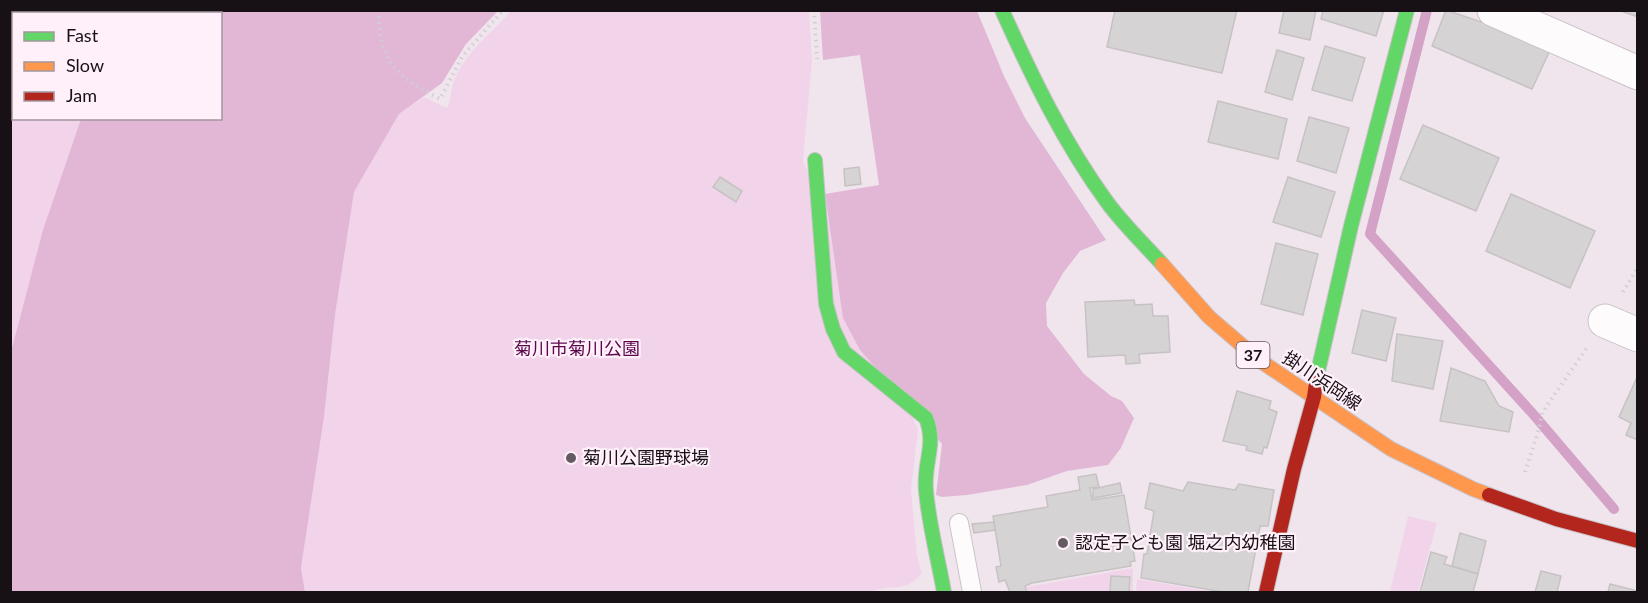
<svg xmlns="http://www.w3.org/2000/svg" width="1648" height="603" font-family="Lato,'Noto Sans JP',sans-serif">
<style>
.green{fill:#f2d4ea}
.forest{fill:#e2b7d6}
.lines{fill:none;stroke-linecap:round;stroke-linejoin:round}
.stream{stroke:#d5a2c7;stroke-width:10}
.building{fill:#d6d3d4;stroke:#c6c2c3;stroke-width:1.5}
.lane-casing{stroke:#cac2c7;stroke-width:20}
.street-casing{stroke:#cac2c7;stroke-width:35}
.fast-casing{stroke:#cac2c7;stroke-width:16}
.slow-casing{stroke:#cac2c7;stroke-width:16}
.jam-casing{stroke:#cac2c7;stroke-width:16}
.path{stroke:#d1cfd1;stroke-width:4;stroke-dasharray:1.5 4.5;stroke-linecap:butt}
.lane{stroke:#fdfbfc;stroke-width:18}
.street{stroke:#fdfbfc;stroke-width:33}
.fast{stroke:#63d668;stroke-width:14}
.slow{stroke:#ff974d;stroke-width:14}
.jam{stroke:#b3261e;stroke-width:14}
.poi-dot{fill:#635b61;stroke:#fff0fa;stroke-width:2}
.labels{text-anchor:middle;stroke-width:4.5;stroke-linejoin:round;paint-order:stroke}
.shield{fill:#fff0fa;stroke:#5d545a;stroke-width:1.5}
.shield-label{font-size:16px;font-weight:bold;fill:#171115}
.park-label{font-size:18px;fill:#5a074c;stroke:#fff0fa}
.street-label{font-size:18px;fill:#171115;stroke:#fff0fa}
.poi-label{font-size:18px;fill:#171115;stroke:#fff0fa;text-anchor:start}
</style>
<rect width="100%" height="100%" fill="#f0e5ed"/>
<!-- green -->
<g class="green">
<path d="M510 11H809L812 60 803 161 918 430 911 490 917 556 922 573C905 594 893 583 870 592H305L301 568 324 417 335 315 354 192 399 114 424 97 447 108C452 99 450 91 454 81 464 55 487 36 506 17Z"/>
<path d="M10 72H13L14 118 83 119 10 373Z"/>
<path d="M1408 516 1437 523 1418 592H1390Z"/>
<path d="M1133 568V592H1028L1027 587Z"/>
<path d="M1137 579 1214 592H1136Z"/>
</g>
<!-- forest -->
<g class="forest">
<path d="M172 10 498 11 466 44 442 83 399 114 354 192 335 315 324 417 301 568 305 592H11V352L43 230 81 119 220 118V14L168 13Z"/>
<path d="M820 11H977L1004 76 1025 118 1106 240 1080 251 1063 273 1046 303 1047 326 1084 374 1111 396 1122 401 1134 418 1121 448 1108 465 1067 471 1027 485 967 495 942 497 936 495 942 444 860 350 843 318 825 194 879 185 860 55 823 60Z"/>
</g>
<g class="lines">
<!-- stream -->
<path class="stream" d="M1427 10 1370 234 1533 414 1614 509"/>
</g>
<!-- building -->
<g class="building">
<rect x="18" y="10" width="50" height="4"/>
<path d="M1115 10H1237L1222 73 1107 47Z"/>
<path d="M1284 10H1316L1310 40 1279 33Z"/>
<path d="M1323 10H1384L1376 36 1321 19Z"/>
<path d="M1446 10 1552 46 1532 89 1432 46Z"/>
<path d="M1618 10H1638V17Z"/>
<path d="M1325 46 1365 58 1352 101 1312 90Z"/>
<path d="M1277 50 1304 58 1292 100 1265 92Z"/>
<path d="M1218 101 1287 119 1278 159 1208 142Z"/>
<path d="M1309 117 1349 128 1336 173 1297 161Z"/>
<path d="M1423 125 1499 158 1476 211 1400 179Z"/>
<path d="M859 167 861 184 845 186 844 169Z"/>
<path d="M720 177 742 191 736 202 713 187Z"/>
<path d="M1288 177 1335 192 1321 237 1273 222Z"/>
<path d="M1511 194 1595 231 1570 288 1486 251Z"/>
<path d="M1276 243 1318 254 1303 315 1261 304Z"/>
<path d="M1134 300 1135 305 1152 304 1153 316H1168L1170 352 1139 354 1140 363 1126 364 1125 355 1088 357 1085 302Z"/>
<path d="M1362 310 1396 318 1386 361 1352 353Z"/>
<path d="M1397 334 1443 341 1433 389 1392 381Z"/>
<path d="M1451 368 1485 381 1499 406 1513 412 1509 432 1440 421Z"/>
<path d="M1638 375V440L1626 435 1631 423 1619 417Z"/>
<path d="M1237 391 1271 401 1269 409 1277 412 1267 448 1264 447 1262 454 1246 450 1247 446 1223 441Z"/>
<path d="M1096 474 1099 487 1090 488 1092 500 1124 495 1135 561 1130 562 1131 566 1032 583 1025 586 1027 592H1010L1005 580 999 582 996 567 1001 566 993 516 1048 507 1046 496 1080 490 1078 477Z"/>
<path d="M1188 482 1235 490 1239 484 1274 490 1268 526H1260L1248 592H1223L1141 578 1144 554H1147L1154 511 1145 508 1150 483 1183 491Z"/>
<path d="M1120 483 1122 493 1093 498V489Z"/>
<path d="M994 522 995 530 974 533 972 524Z"/>
<path d="M1460 533 1486 541 1478 574 1452 566Z"/>
<path d="M1431 552 1447 557 1444 564 1478 574 1473 592H1420Z"/>
<path d="M1541 571 1561 576 1557 592H1535Z"/>
<path d="M1111 576 1130 577 1129 592H1110Z"/>
<path d="M1610 584 1638 591V592H1608Z"/>
</g>
<g class="lines">
<!-- lane casing -->
<g class="lane-casing">
<path id="lane" d="M959 523 972 592"/>
</g>
<!-- street casing -->
<g class="street-casing">
<g id="street">
<path d="M1494 10 1638 73"/>
<path d="M95 14V10"/>
<path d="M10 51H14"/>
<path d="M1605 321 1638 335"/>
</g>
</g>
<!-- fast casing -->
<g class="fast-casing">
<g id="fast">
<path d="M1002 10C1032 77 1064 143 1107 202 1123 224 1144 244 1162 264"/>
<path d="M815 160 826 304 833 329 844 352 926 418C937 446 923 462 926 491 929 525 938 558 944 592"/>
<path d="M1317 376 1351 226 1407 10"/>
</g>
</g>
<!-- slow casing -->
<g class="slow-casing">
<path id="slow" d="M1162 264 1209 317 1259 360 1391 449 1473 489 1489 495"/>
</g>
<!-- jam casing -->
<g class="jam-casing">
<g id="jam">
<path d="M1489 495 1556 519 1638 541"/>
<path d="M1266 592 1294 469 1314 397 1317 376"/>
</g>
</g>
<!-- path -->
<g class="path">
<path d="M379 10C377 62 398 77 440 99L462 57 503 10"/>
<path d="M814 10 817 59"/>
<path d="M1623 292 1638 267"/>
<path d="M1525 472 1539 429 1542 413 1588 346"/>
</g>
<!-- lane -->
<use href="#lane" class="lane"/>
<!-- street -->
<use href="#street" class="street"/>
<!-- fast -->
<use href="#fast" class="fast"/>
<!-- slow -->
<use href="#slow" class="slow"/>
<!-- jam -->
<use href="#jam" class="jam"/>
</g>
<!-- markers -->
<g class="poi-dot">
<circle cx="571" cy="458" r="6"/>
<circle cx="1063" cy="543" r="6"/>
</g>
<g class="labels">
<!-- shield labels -->
<rect class="shield" x="1236.5" y="342" width="33" height="26" rx="4.5"/>
<g class="shield-label">
<text x="1253" y="361">37</text>
</g>
<!-- park labels -->
<g class="park-label">
<text x="577" y="355">菊川市菊川公園</text>
</g>
<!-- street labels -->
<g class="street-label">
<text transform="translate(1322 381) rotate(34)" y="6">掛川浜岡線</text>
</g>
<!-- poi labels -->
<g class="poi-label">
<text x="583" y="464">菊川公園野球場</text>
<text x="1075" y="549">認定子ども園 堀之内幼稚園</text>
</g>
</g>
<!-- border -->
<rect width="1648" height="603" fill="none" stroke="#171115" stroke-width="24"/>
<!-- legend -->
<rect x="12" y="12" width="210" height="108" fill="#fff0fa" stroke="#a2979e" stroke-width="1.5"/>
<rect x="24" y="32" width="30" height="9" fill="#63d668" stroke="#a2979e" stroke-width="1.5"/>
<text x="66" y="42" font-size="18" fill="#171115">Fast</text>
<rect x="24" y="62" width="30" height="9" fill="#ff974d" stroke="#a2979e" stroke-width="1.5"/>
<text x="66" y="72" font-size="18" fill="#171115">Slow</text>
<rect x="24" y="92" width="30" height="9" fill="#b3261e" stroke="#a2979e" stroke-width="1.5"/>
<text x="66" y="102" font-size="18" fill="#171115">Jam</text>
</svg>
